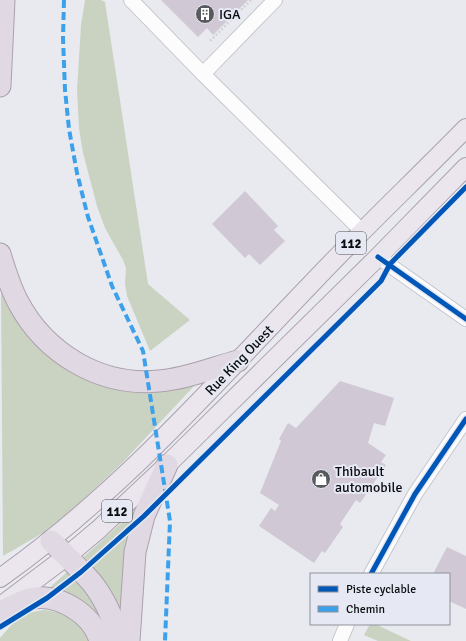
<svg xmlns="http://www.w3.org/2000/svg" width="466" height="641" font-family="Signika,sans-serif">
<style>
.green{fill:#cad3c1}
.building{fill:#d0c8d4}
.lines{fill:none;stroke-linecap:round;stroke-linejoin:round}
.minor-casing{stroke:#c6c7cc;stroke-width:16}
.major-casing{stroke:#aaa1ad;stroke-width:20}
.highway-casing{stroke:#aaa1ad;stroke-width:23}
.path{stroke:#d3d3d5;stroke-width:2.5;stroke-dasharray:2 2;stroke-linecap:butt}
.minor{stroke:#fcfcfd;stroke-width:14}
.major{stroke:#ebe6ed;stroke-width:18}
.highway{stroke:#e0d8e2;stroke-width:21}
.quiet{stroke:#3ca1ea;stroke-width:4;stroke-dasharray:8 4;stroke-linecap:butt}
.cycleway-casing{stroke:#e6e9f3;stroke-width:8}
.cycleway{stroke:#0057b8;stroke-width:5}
.labels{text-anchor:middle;stroke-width:4;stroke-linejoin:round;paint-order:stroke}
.shield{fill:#e6e9f3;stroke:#4d4e53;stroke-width:1}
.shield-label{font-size:13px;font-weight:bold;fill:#0b0c0f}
.poi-label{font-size:14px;fill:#0b0c0f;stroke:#e6e9f3;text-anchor:start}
.street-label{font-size:14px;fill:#0b0c0f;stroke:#e6e9f3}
</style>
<rect width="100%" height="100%" fill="#e9eaf0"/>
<!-- green -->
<g class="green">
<path d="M85 0H101L105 2 148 284 190 320 150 351 127 296 125 284 126 268 123 260 105 228 97 206 83 153 79 129 77 90 81 25Z"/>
<path d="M1 290 59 363 195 382V385L123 462 55 526 3 556Z"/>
<path d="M139 507 123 641 46 591Z"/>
<path d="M44 610C66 612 79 623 90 641H0V638L21 614Z"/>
<path d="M370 624H375L411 641H378L364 635Z"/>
</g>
<!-- building -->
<g class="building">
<path d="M161 0H248L213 35 207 28 198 37Z"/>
<path d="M245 191 278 226 274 230 285 241 260 265 249 254 245 258 212 224Z"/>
<path d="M340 381 394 398 385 426 374 423 368 443 386 455 381 462 386 465 360 503 356 500 340 524 343 527 325 553 322 551 314 563 259 526 271 508 275 511 279 505 260 493 281 441 279 439 288 423 296 428Z"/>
<path d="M447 547 466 556V609L449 601V574H433Z"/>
</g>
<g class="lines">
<!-- minor casing -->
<g class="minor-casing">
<g id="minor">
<path d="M131 0 203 74"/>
<path d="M275 0 203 74 363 232"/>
<path d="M378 257 466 319"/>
<path d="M371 574 415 494 466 419"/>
<path d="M340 641 347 624"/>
</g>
</g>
<!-- major casing -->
<g class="major-casing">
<g id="major">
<path d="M0 578C119 494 212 387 312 283 362 230 415 180 466 128"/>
<path d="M2 605 67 556 99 529 167 465 378 257 466 167"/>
</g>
</g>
<!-- highway casing -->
<g class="highway-casing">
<g id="highway">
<path d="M0 86 4 0"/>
<path d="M0 254C5 270 10 287 18 302 45 353 100 387 159 381 186 379 212 368 238 361"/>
<path d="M51 541C63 552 74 564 86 576 102 592 114 619 120 641"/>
<path d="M0 612C9 608 19 602 29 599 57 592 93 614 100 641"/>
<path d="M129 641 135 552 144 516 167 465"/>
</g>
</g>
<!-- path -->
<path class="path" d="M210 41 251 0"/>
<!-- minor -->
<use href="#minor" class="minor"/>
<!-- major -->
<use href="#major" class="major"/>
<!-- highway -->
<use href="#highway" class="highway"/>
<!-- quiet -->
<path class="quiet" d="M64 0 63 38 65 90 69 129 77 173 88 217 112 286 143 351 170 521 165 641"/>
<!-- cycleway casing -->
<g class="cycleway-casing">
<g id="cycleway">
<path d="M378 257 466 319"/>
<path d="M371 574 415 494 466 419"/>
<path d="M0 627 47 598 81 572 144 516 381 281 390 264 466 187"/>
</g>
</g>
<!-- cycleway -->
<use href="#cycleway" class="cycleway"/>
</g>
<!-- icons -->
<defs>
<g id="building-disc" transform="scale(1)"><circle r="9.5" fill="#595a5e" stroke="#e6e9f3"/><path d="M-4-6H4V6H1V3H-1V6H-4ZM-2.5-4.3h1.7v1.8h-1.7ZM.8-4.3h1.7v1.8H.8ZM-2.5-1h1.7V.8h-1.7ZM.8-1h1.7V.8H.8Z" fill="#fff"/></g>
<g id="shop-disc" transform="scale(1)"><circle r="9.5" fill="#595a5e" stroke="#e6e9f3"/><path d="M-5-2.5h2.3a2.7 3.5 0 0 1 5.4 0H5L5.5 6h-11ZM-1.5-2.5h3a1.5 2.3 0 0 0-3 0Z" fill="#fff"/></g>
</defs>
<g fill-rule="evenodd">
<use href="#building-disc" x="205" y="14"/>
<use href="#shop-disc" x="321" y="479"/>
</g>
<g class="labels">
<!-- shield labels -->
<g class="shield">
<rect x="336" y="232" width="30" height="22" rx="3"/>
<rect x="102" y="500" width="30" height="22" rx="3"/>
</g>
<g class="shield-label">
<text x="351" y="248">112</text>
<text x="117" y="516">112</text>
</g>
<!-- poi labels -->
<g class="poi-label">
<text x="219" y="19">IGA</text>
<text x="335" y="476">Thibault<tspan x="335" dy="16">automobile</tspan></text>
</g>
<!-- street labels -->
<g class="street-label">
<text transform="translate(239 360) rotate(-46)" y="5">Rue King Ouest</text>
</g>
</g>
<!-- legend -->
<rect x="310" y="573" width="140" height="52" fill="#e6e9f3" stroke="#8e9198"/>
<rect x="318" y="586" width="20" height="6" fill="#0057b8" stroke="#8e9198"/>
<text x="346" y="593" font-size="12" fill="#0b0c0f">Piste cyclable</text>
<rect x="318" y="606" width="20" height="6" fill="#3ca1ea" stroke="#8e9198"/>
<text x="346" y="613" font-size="12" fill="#0b0c0f">Chemin</text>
</svg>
